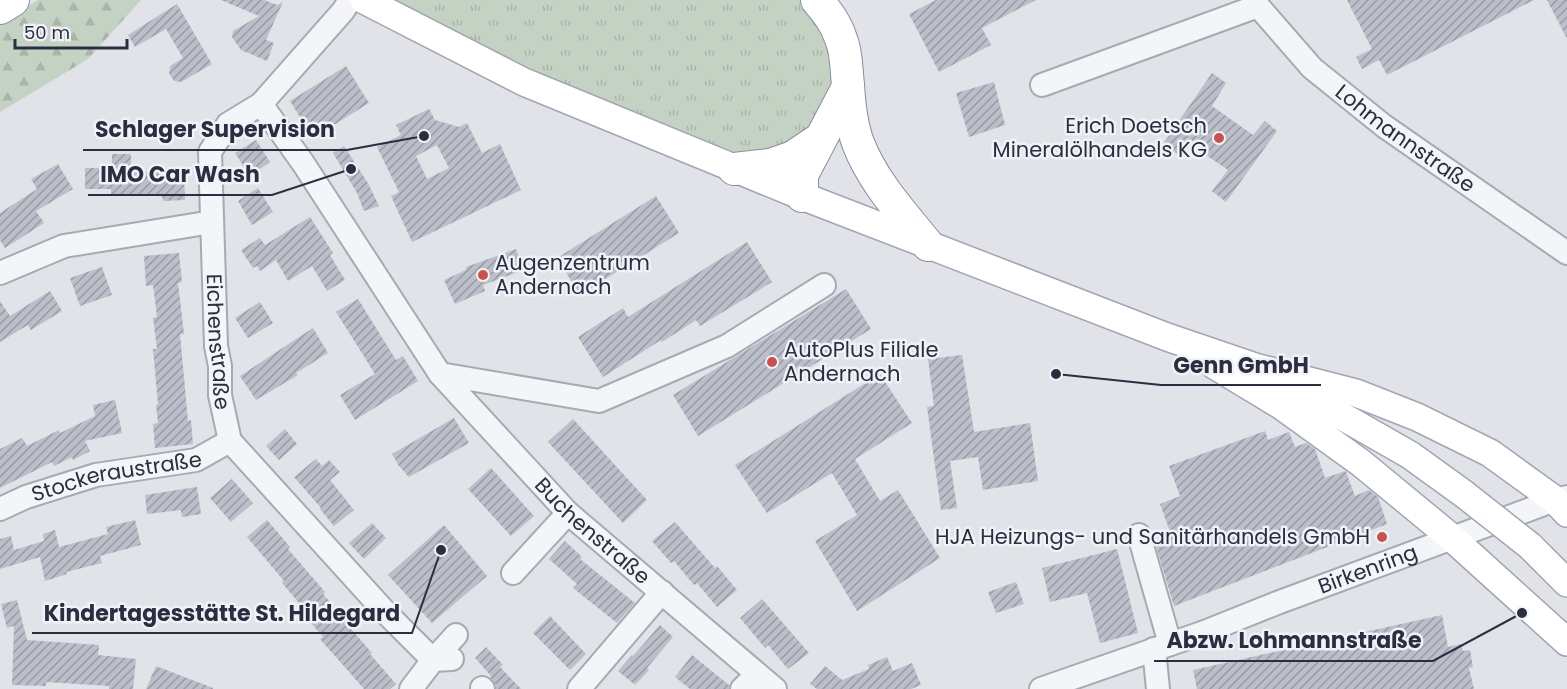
<svg xmlns="http://www.w3.org/2000/svg" width="1567" height="689" font-family="Poppins,sans-serif">
<style>
.grass{fill:url(#grass-tufts)}
.forest{fill:url(#forest-firs)}
.building{fill:url(#building-hatch);fill-rule:evenodd}
.lines{fill:none;stroke-linecap:round;stroke-linejoin:round}
.minor-casing{stroke:#a7a9b3;stroke-width:26}
.major-casing{stroke:#a1a5b4;stroke-width:30}
.highway-casing{stroke:#8a8e9f;stroke-width:34}
.minor{stroke:#f4f5f8;stroke-width:22}
.major{stroke:#fff;stroke-width:27}
.highway{stroke:#fff;stroke-width:32}
.major-bridge-casing{stroke:#a1a5b4;stroke-width:30;stroke-linecap:butt}
.major-bridge{stroke:#fff;stroke-width:27}
.poi-dot{fill:#c6524e;stroke:#f1f2f7;stroke-width:2}
.labels{text-anchor:middle;stroke-width:5;stroke-linejoin:round;paint-order:stroke}
.poi-label{font-size:21px;fill:#2b2e40;stroke:#f1f2f7;text-anchor:end}
.street-label{font-size:21px;fill:#2b2e40;stroke:#f1f2f7}
.leader{fill:none;stroke:#2b2e40;stroke-width:2}
.callout-dot{fill:#2b2e40;stroke:#f1f2f7;stroke-width:2}
.callout-label{font-size:22px;text-anchor:middle;font-weight:bold;fill:#2b2e40;stroke:#f1f2f7;stroke-width:5;stroke-linejoin:round;paint-order:stroke}
</style>
<defs>
<pattern id="grass-tufts" width="24" height="20" patternUnits="userSpaceOnUse" patternTransform="scale(1.5)"><rect width="24" height="20" fill="#c4d2c3"/><path d="M3 7l-1-3M5 7V3M7 7l1-3M15 17l-1-3M17 17v-4M19 17l1-3" fill="none" stroke="#a9b5a9"/></pattern>
<pattern id="forest-firs" width="22" height="20" patternUnits="userSpaceOnUse" patternTransform="scale(1.5)"><rect width="22" height="20" fill="#c4d2c3"/><path d="M5 1l3.5 6h-7zM16 11l3.5 6h-7z" fill="#a9b5a9"/></pattern>
<pattern id="building-hatch" width="6" height="6" patternUnits="userSpaceOnUse" patternTransform="scale(1.5)"><rect width="6" height="6" fill="#bcbec9"/><path d="M-1 1l2-2M0 6l6-6M5 7l2-2" fill="none" stroke="#999ba5"/></pattern>
</defs>
<rect width="100%" height="100%" fill="#e1e3e9"/>
<!-- grass -->
<path class="grass" d="M388 0H802L812 12 833 52V93L822 118 787 152 737 156 609 105 493 54Z"/>
<!-- forest -->
<path class="forest" d="M38 0H141L88 59 0 112V22Z"/>
<!-- building -->
<g class="building">
<path d="M221 0H264L277 5 283 2 266 40 274 43 267 61 241 50 232 37 233 31 259 16Z"/>
<path d="M936 0H1036L982 28 991 45 939 72 909 14Z"/>
<path d="M1347 0H1534L1387 75 1379 60 1362 69 1356 57 1372 49Z"/>
<path d="M1547 0H1567V39Z"/>
<path d="M177 4 212 64 181 82 174 81 169 73 170 66 183 58 166 29 135 47 128 35Z"/>
<path d="M346 66 369 103 313 138 290 101Z"/>
<path d="M1212 73 1226 83 1212 106 1253 135 1265 121 1277 131 1226 202 1212 191 1228 170 1187 142 1177 154 1163 144Z"/>
<path d="M994 82 1005 125 969 137 956 93Z"/>
<path d="M429 109 435 120 459 127 467 123 482 153 500 144 521 190 412 242 391 196 399 192 377 147 401 135 396 125ZM437 145 449 168 427 179 416 156Z"/>
<path d="M256 140 270 162 250 176 235 153Z"/>
<path d="M344 146 369 185 379 206 364 211 357 193 333 153Z"/>
<path d="M112 154H131V172L162 171V174L184 173 185 200 163 201 162 195 111 194V189H85V168H112Z"/>
<path d="M58 164 73 189 36 211 44 223 5 248 0 240V213L37 189 31 179Z"/>
<path d="M258 188 273 212 252 225 238 201Z"/>
<path d="M656 196 679 233 580 295 557 258Z"/>
<path d="M310 217 333 253 330 255 345 280 327 291 312 266 288 281 276 260 260 271 257 266 253 268 241 250 260 238 265 245Z"/>
<path d="M747 242 772 282 700 326 696 320 662 342 661 340 603 377 578 337 623 308 628 317Z"/>
<path d="M516 249 524 270 483 285 485 291 455 304 444 280 466 270V267Z"/>
<path d="M179 253 182 282 178 283 184 334H180L188 421 191 420 193 444 155 448 153 424 158 423 156 405 158 404 153 349H157L153 318 157 317 153 285 146 286 144 256Z"/>
<path d="M102 267 112 295 80 306 70 278Z"/>
<path d="M846 289 871 329 698 436 673 395Z"/>
<path d="M50 291 62 311 31 330 28 325 0 342V301L10 316Z"/>
<path d="M358 299 396 360 403 356 418 381 355 420 340 395 375 374 336 312Z"/>
<path d="M260 302 273 323 248 338 235 318Z"/>
<path d="M313 328 328 353 296 373 298 375 256 400 240 376Z"/>
<path d="M962 355 974 432 1030 423 1038 481 983 490 978 457 950 461 957 508 941 510 927 407 934 406 928 359Z"/>
<path d="M880 374 912 423 855 459 880 501 898 490 940 558 857 611 815 541 857 515 832 473 767 513 735 465Z"/>
<path d="M115 400 122 433 85 441 90 451 73 460 72 457 54 466 52 462 0 488V449L22 438 27 446 59 430 60 433 95 416 93 405Z"/>
<path d="M454 418 469 443 409 477 399 466 392 454Z"/>
<path d="M573 419 647 500 623 523 548 442Z"/>
<path d="M285 429 297 444 279 460 266 446Z"/>
<path d="M1265 431 1268 440 1289 432 1295 447 1306 443 1315 449 1325 478 1345 471 1346 472 1355 496 1369 490 1378 497 1387 524 1174 606 1155 543 1172 537 1160 504 1180 496 1169 466Z"/>
<path d="M316 459 322 466 329 460 340 472 330 480 354 510 334 526 320 509 321 508 294 477Z"/>
<path d="M491 468 534 516 511 536 468 489Z"/>
<path d="M232 479 253 503 231 522 210 498Z"/>
<path d="M197 487 201 514 182 517 181 510 147 514 145 495Z"/>
<path d="M135 520 141 545 100 556 102 563 66 572 67 574 45 581 40 557 0 569V539L11 536 14 550 44 541 43 534 55 530 59 547 108 534 106 527Z"/>
<path d="M267 520 290 547 288 549 325 592 323 594 335 608 334 609 372 653 370 654 396 684 390 689H364L320 639 323 637 302 612 305 610 282 583 284 581 247 537Z"/>
<path d="M675 522 715 568 717 566 737 590 717 607 697 583 694 585 674 561 671 563 652 541Z"/>
<path d="M372 523 386 538 364 559 349 543Z"/>
<path d="M444 525 487 576 432 623 388 575Z"/>
<path d="M565 541 582 557 580 559 635 603 617 623 573 588 577 584 549 559Z"/>
<path d="M1117 549 1138 633 1100 643 1087 593 1050 602 1042 568Z"/>
<path d="M1016 582 1024 604 996 613 988 592Z"/>
<path d="M762 599 809 653 788 669 768 645 765 648 740 618Z"/>
<path d="M17 600 27 640 99 645 98 655 136 659 133 689H109V686L46 682V686L12 685 14 626 7 628 1 604Z"/>
<path d="M1442 615 1448 647 1461 644 1463 651 1470 650 1473 667 1469 668 1474 689H1197L1193 670Z"/>
<path d="M550 616 586 654 570 670 533 633Z"/>
<path d="M660 625 673 637 647 668 649 670 635 685 618 671 632 655 633 656Z"/>
<path d="M486 647 503 665 500 667 521 689H496V685L490 677 491 676 475 658Z"/>
<path d="M692 655 729 685V689H690L675 677Z"/>
<path d="M887 657 893 671 912 663 921 685 911 689H817L810 684 825 666 842 680 869 669 868 665Z"/>
<path d="M156 666 213 688V689H146Z"/>
</g>
<g class="lines">
<!-- minor casing -->
<g class="minor-casing">
<g id="minor">
<path id="s1" d="M350 0 343 11 261 104 228 124 210 152 216 346 220 366V395L230 441 388 615 433 660 452 659"/>
<path id="s2" d="M1255 0 1258 6 1312 68 1384 126 1567 253"/>
<path d="M1042 85 1258 6"/>
<path id="s3" d="M261 104 303 163 440 374 568 513 775 689"/>
<path d="M0 273 64 246 212 222"/>
<path d="M440 374 599 401 727 346 824 285"/>
<path id="s4" d="M0 509 26 497 96 475 196 460 230 441"/>
<path d="M1139 535 1170 644"/>
<path d="M513 573 568 513"/>
<path d="M1154 649 1158 689"/>
<path d="M482 688 483 689"/>
<path d="M411 689 433 660 456 635"/>
<path d="M579 689 662 592"/>
<path d="M742 689 757 674"/>
<path id="s5" d="M1041 689 1202 633 1277 603 1555 500 1567 497"/>
</g>
</g>
<!-- major casing -->
<g class="major-casing">
<g id="major">
<path d="M364 0 524 82 802 196 1167 337 1255 367 1356 393 1417 417 1490 453 1555 500 1567 513"/>
<path d="M1214 365 1282 406 1361 463 1452 538 1567 642"/>
<path d="M1284 383 1410 455 1464 494"/>
<path d="M1530 546 1567 583"/>
</g>
</g>
<!-- highway casing -->
<g class="highway-casing">
<g id="highway">
<path d="M817 0C827 12 836 23 841 39 847 53 846 69 848 84 849 103 851 124 858 143 873 182 902 213 928 245"/>
<path d="M0 8 13 0"/>
<path d="M734 169 770 165 793 157 820 139"/>
<path d="M802 196V175L848 87"/>
</g>
</g>
<!-- minor -->
<use href="#minor" class="minor"/>
<!-- major -->
<use href="#major" class="major"/>
<!-- highway -->
<use href="#highway" class="highway"/>
<!-- major-bridge casing -->
<g class="major-bridge-casing">
<path id="major-bridge" d="M1464 494 1530 546"/>
</g>
<!-- major-bridge -->
<use href="#major-bridge" class="major-bridge"/>
</g>
<!-- markers -->
<g class="poi-dot">
<circle cx="1219" cy="138" r="6"/>
<circle cx="483" cy="275" r="6"/>
<circle cx="772" cy="362" r="6"/>
<circle cx="1382" cy="537" r="6"/>
</g>
<g class="labels">
<!-- poi labels -->
<g class="poi-label">
<text x="1207" y="133">Erich Doetsch<tspan x="1207" dy="24">Mineralölhandels KG</tspan></text>
<text x="495" y="270" text-anchor="start">Augenzentrum<tspan x="495" dy="24">Andernach</tspan></text>
<text x="784" y="357" text-anchor="start">AutoPlus Filiale<tspan x="784" dy="24">Andernach</tspan></text>
<text x="1370" y="544">HJA Heizungs- und Sanitärhandels GmbH</text>
</g>
<!-- street labels -->
<g class="street-label">
<text dy="7" stroke="none"><textPath href="#s2" startOffset="206">Lohmannstraße</textPath></text>
<text dy="7" stroke="none"><textPath href="#s1" startOffset="399">Eichenstraße</textPath></text>
<text dy="7" stroke="none"><textPath href="#s4" startOffset="122">Stockeraustraße</textPath></text>
<text dy="7" stroke="none"><textPath href="#s3" startOffset="543">Buchenstraße</textPath></text>
<text dy="7" stroke="none"><textPath href="#s5" startOffset="348">Birkenring</textPath></text>
</g>
</g>
<!-- callouts -->
<path class="leader" d="M424 136L347 150H83M351 169L272 195H88M1056 374L1161 385H1321M441 550L412 633H32M1522 613L1433 661H1154"/>
<g class="callout-dot">
<circle cx="424" cy="136" r="6"/>
<circle cx="351" cy="169" r="6"/>
<circle cx="1056" cy="374" r="6"/>
<circle cx="441" cy="550" r="6"/>
<circle cx="1522" cy="613" r="6"/>
</g>
<g class="callout-label">
<text x="215" y="137">Schlager Supervision</text>
<text x="180" y="182">IMO Car Wash</text>
<text x="1241" y="373">Genn GmbH</text>
<text x="222" y="621">Kindertagesstätte St. Hildegard</text>
<text x="1294" y="648">Abzw. Lohmannstraße</text>
</g>
<!-- scale -->
<path d="M15 39v9h112v-9" fill="none" stroke="#2b2e40" stroke-width="3"/>
<text x="24" y="39" font-size="18" fill="#2b2e40" stroke="#f1f2f7" stroke-width="4.5" paint-order="stroke">50 m</text>
</svg>
